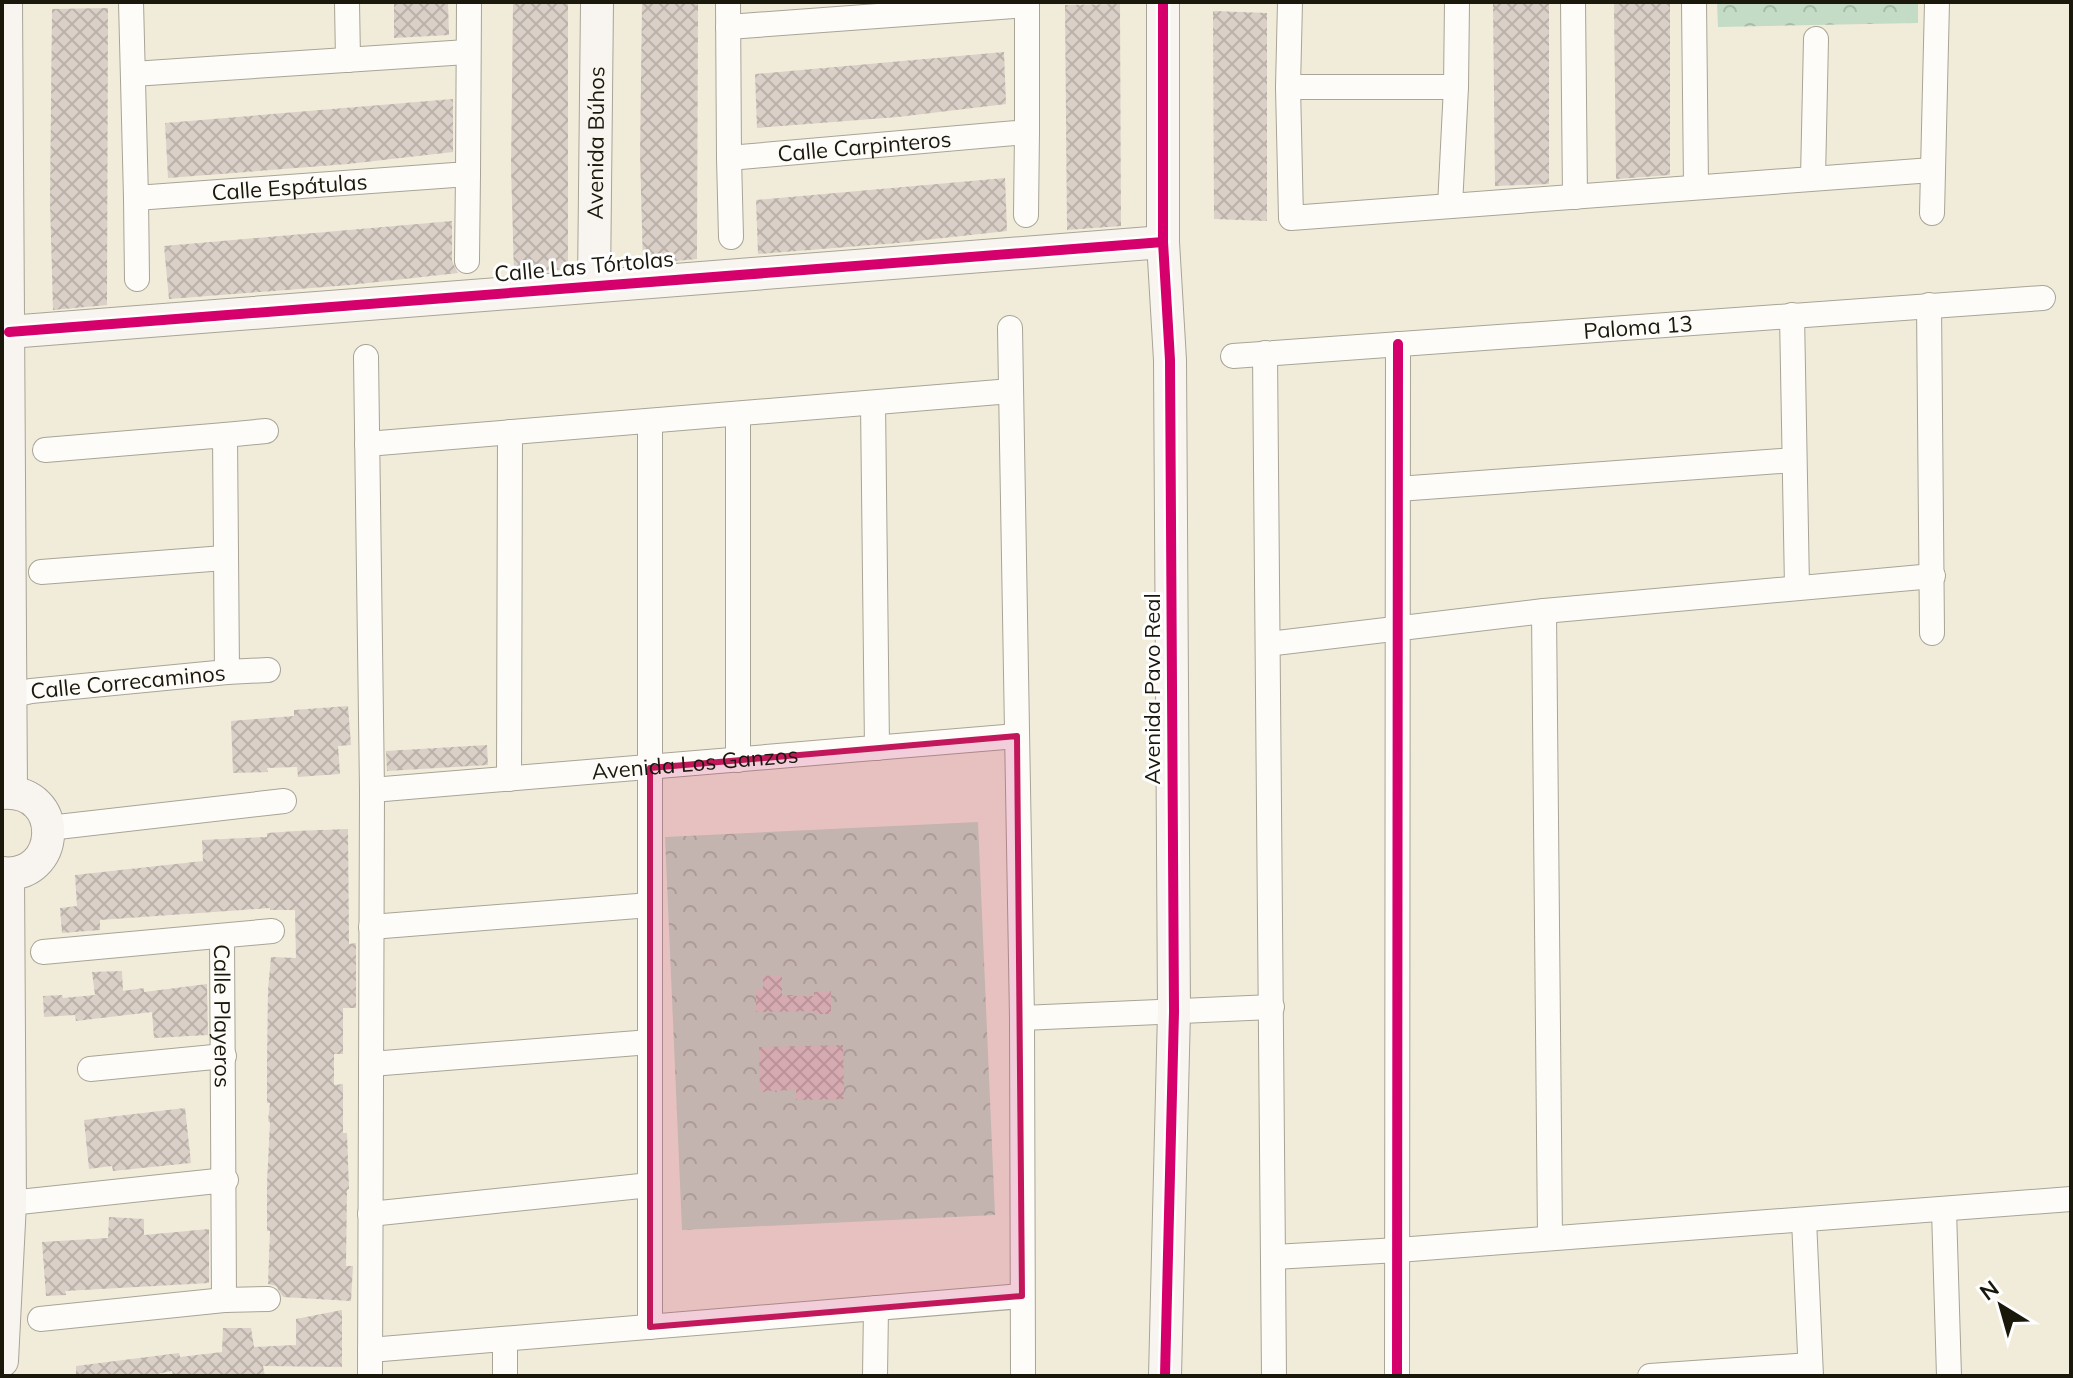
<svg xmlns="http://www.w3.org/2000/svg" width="2073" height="1378" font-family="Mulish,sans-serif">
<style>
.forest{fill:url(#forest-crowns)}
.building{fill:url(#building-cross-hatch)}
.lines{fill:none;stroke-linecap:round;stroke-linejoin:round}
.street-casing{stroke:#a8a496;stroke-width:26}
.secondary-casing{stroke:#a8a496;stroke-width:34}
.street{stroke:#fdfcf9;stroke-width:24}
.secondary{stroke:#f8f4ef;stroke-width:32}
.cycleway-casing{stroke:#fefefe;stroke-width:15}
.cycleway{stroke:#d6006c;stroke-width:10}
.marked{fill:#c2185b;fill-opacity:0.2;stroke:#c2185b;stroke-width:6;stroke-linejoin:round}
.labels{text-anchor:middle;stroke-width:6;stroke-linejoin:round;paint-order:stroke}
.street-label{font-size:22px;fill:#1a170b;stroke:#fefefe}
</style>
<defs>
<pattern id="forest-crowns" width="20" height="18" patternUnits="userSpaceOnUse" patternTransform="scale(2)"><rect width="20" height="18" fill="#c4dbc5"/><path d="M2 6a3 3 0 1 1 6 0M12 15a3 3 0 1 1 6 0" fill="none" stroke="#a8bba8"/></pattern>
<pattern id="building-cross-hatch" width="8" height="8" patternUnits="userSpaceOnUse" patternTransform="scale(2)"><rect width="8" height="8" fill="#dad0c7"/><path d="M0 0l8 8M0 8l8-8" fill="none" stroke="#bab2aa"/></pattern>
</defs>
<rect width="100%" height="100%" fill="#f1ecda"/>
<!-- forest -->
<g class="forest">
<path d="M1717 2H1918V23L1718 27Z"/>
<path d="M978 822 995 1215 682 1230 665 837Z"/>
</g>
<!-- building -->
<g class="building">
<path d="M394 2H448L449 35 394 38Z"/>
<path d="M513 2H568V269L514 274 511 167Z"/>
<path d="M642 2H698L697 259 643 264 640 155Z"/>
<path d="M1493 2H1549V184L1495 186Z"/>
<path d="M1614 2H1670V175L1616 179Z"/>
<path d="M1120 4 1121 226 1067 230 1065 5Z"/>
<path d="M108 8 107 305 53 310 50 201 52 9Z"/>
<path d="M1213 11 1267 13V221L1214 219Z"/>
<path d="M1004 52 1006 104 898 117 757 128 755 74Z"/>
<path d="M453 99V152L348 164 168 178 165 123Z"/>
<path d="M1005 178 1007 231 898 243 758 254 756 200Z"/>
<path d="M452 221V261L458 273 350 285 169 299 164 246Z"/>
<path d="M348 706 351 745 338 746 340 774 298 777 297 767 267 768 268 772 233 773 231 721 294 716V710Z"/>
<path d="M487 745 488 765 387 771 386 751Z"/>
<path d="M348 829 349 944 356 943V1008H343V1054H334V1085L343 1084V1133H347L349 1189 347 1190 346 1266H353L351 1301 283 1297 276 1286 268 1284 270 1231H267V1183L270 1122 268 1121 270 1103H267V1062L268 990 271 957 296 958 295 910H270V908L100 920V930L62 933 60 908 77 906 75 875 203 861 202 840 267 837V833L296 831Z"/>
<path d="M122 971 123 991 144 988V992L207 984 208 1035 154 1038 152 1012 76 1021 75 1015 44 1017 43 996 62 995 63 998 95 995 92 972Z"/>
<path d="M782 975V996H814V992L831 991V1014H814V1011L756 1012V990H763V976Z"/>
<path d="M843 1045 844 1099 796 1100V1090L760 1091 759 1047Z"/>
<path d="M185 1108 191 1163 113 1171 112 1166 89 1169 84 1120Z"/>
<path d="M109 1217 144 1219V1235L209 1229V1283L65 1291 66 1295 46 1296 42 1242 108 1238Z"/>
<path d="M342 1310V1367L263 1366 265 1376H173L172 1371 147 1376H76V1366L179 1353 180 1357 222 1352 223 1328H251L254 1347 296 1345V1319Z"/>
</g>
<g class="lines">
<!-- street casing -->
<g class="street-casing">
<g id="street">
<path id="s1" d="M131 2 136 198 468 174 469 2"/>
<path d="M347 2 348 60"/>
<path id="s2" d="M728 2 729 158 1027 132V2"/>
<path d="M1290 2 1288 87 1291 218 1932 170"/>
<path d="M1573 2 1575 197"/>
<path d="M1694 2 1696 186"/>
<path d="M728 27 1027 5"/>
<path d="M133 74 467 52"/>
<path d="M1288 87H1456"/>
<path d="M729 158 731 237"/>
<path d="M1813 178 1816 39"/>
<path d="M136 198 137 279"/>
<path d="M1450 206 1456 87 1457 2"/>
<path d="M1932 213 1937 2"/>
<path d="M1026 215 1027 132"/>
<path d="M467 261 468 174"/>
<path d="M1929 305 1932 633"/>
<path d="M1792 315 1797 587"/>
<path d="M1010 328 1022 1018 1023 1376"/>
<path d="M1265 353 1274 1376"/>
<path id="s3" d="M1233 356 2043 298"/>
<path d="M366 357 372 790 370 1376"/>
<path d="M873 403 877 748"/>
<path d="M738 414V760"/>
<path d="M225 435 266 431"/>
<path d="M367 444 1011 391"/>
<path d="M1398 489 1794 460"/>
<path d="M41 572 224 558"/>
<path d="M1544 611 1550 1238"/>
<path d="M1268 644 1544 611 1933 576"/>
<path d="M227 672 268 670"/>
<path id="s4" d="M9 696 31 691 227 672 225 435 45 450"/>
<path d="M509 779 510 432"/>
<path id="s5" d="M372 790 1017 736"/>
<path d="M49 828 284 801"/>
<path d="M371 927 650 905"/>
<path id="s6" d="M222 936 224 1300"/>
<path d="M43 952 272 931"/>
<path d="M1022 1018 1272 1007"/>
<path d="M371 1064 650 1042"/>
<path d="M90 1069 224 1056"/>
<path d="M10 1203 226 1180"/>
<path d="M1944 1210 1949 1376"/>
<path d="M370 1214 650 1185"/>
<path d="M1804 1220 1811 1376"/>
<path d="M1274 1257 1398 1250 2071 1199"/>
<path d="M40 1319 224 1300 268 1299"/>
<path d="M650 1327V421"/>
<path d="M370 1350 1022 1296"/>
<path d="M505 1376V1339"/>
<path d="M875 1376 876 1308"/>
<path d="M1397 1376 1398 344"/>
<path d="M1650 1376 1810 1365"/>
</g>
</g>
<!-- secondary casing -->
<g class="secondary-casing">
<g id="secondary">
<path d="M6 2 11 792"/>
<path d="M1163 2V242L1170 360 1174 1012 1165 1376"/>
<path id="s7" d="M594 285 597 2"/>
<path d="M9 332 1163 242"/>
<path d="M2 793C66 788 61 880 2 873"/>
<path d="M2 1361 10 1203 8 874"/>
</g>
</g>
<!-- street -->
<use href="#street" class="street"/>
<!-- secondary -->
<use href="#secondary" class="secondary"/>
<!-- cycleway casing -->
<g class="cycleway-casing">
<g id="cycleway">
<path d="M1163 2V242L1170 360 1174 1012 1165 1376"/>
<path d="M9 332 1163 242"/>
<path d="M1397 1376 1398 344"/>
</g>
</g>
<!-- cycleway -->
<use href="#cycleway" class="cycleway"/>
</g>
<!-- marked area -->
<path class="marked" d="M1017 736 1022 1296 650 1327V768Z"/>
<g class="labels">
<!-- street labels -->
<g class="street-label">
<text dy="8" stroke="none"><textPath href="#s7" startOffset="142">Avenida Búhos</textPath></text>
<text dy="8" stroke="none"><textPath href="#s2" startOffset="292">Calle Carpinteros</textPath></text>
<text dy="8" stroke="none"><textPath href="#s1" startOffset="350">Calle Espátulas</textPath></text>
<text transform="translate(584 266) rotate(-5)" y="8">Calle Las Tórtolas</text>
<text dy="8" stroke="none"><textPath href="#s3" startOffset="406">Paloma 13</textPath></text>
<text dy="8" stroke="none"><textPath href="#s4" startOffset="120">Calle Correcaminos</textPath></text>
<text transform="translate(1152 689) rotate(-90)" y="8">Avenida Pavo Real</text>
<text dy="8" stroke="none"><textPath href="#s5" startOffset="324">Avenida Los Ganzos</textPath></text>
<text dy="8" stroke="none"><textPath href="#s6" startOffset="80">Calle Playeros</textPath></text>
</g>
</g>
<!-- border -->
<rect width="2073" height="1378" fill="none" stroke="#1a170b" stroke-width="8"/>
<!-- north arrow -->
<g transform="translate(2001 1306) rotate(323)" stroke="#fefefe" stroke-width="6" paint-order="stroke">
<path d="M0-6L14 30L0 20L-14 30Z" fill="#1a170b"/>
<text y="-12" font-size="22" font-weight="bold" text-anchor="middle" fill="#1a170b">N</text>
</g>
</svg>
